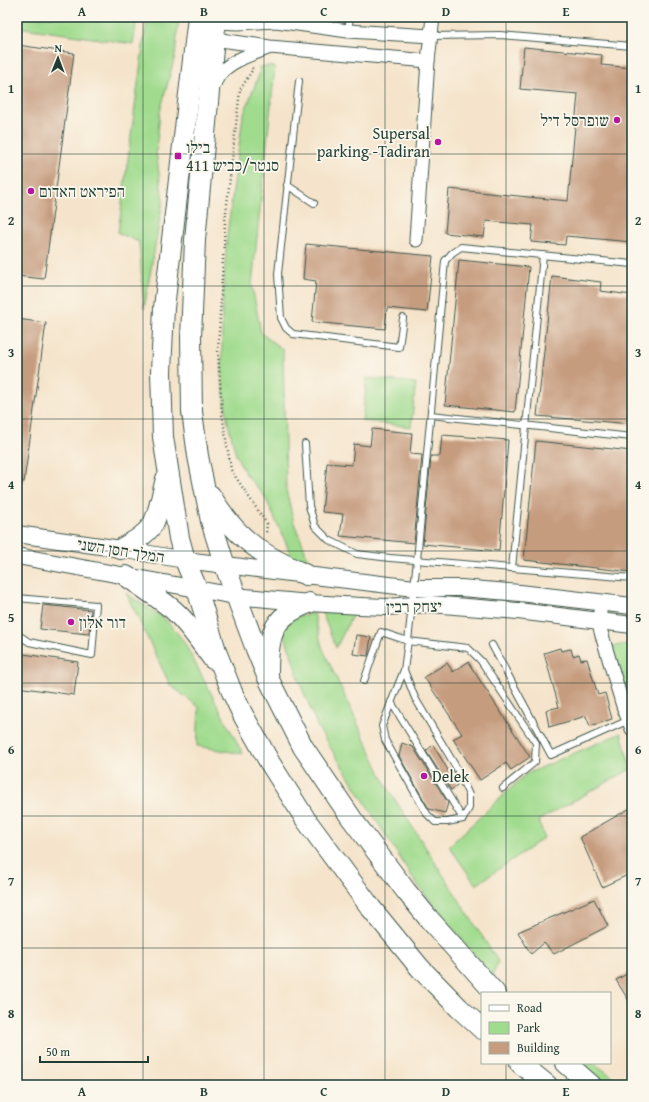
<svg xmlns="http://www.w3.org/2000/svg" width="649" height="1102" font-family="'Gentium Book Plus','Frank Ruhl Libre',serif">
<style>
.green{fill:#a0db8e;stroke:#608c61}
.building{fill:#c69c7f}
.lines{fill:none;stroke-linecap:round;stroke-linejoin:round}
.service-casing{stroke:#3f564b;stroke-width:8}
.minor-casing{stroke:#3f564b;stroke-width:15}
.tertiary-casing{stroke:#3f564b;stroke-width:18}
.primary-casing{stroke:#3f564b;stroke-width:22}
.path{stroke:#3f564b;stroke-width:2.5;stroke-dasharray:1 3;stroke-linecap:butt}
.service{stroke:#fff;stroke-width:6}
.minor{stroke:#fff;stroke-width:13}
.tertiary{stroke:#fff;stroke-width:16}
.primary{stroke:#fff;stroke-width:20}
.grid{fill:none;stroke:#1f3d34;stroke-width:1;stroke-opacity:0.55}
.poi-dot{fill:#b5179e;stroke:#fbf7ec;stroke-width:1.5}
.labels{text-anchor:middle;stroke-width:3.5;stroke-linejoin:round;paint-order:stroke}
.poi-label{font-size:16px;fill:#1f3d34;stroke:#fbf7ec;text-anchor:start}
.street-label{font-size:16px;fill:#1f3d34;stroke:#fbf7ec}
.neatline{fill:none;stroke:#1f3d34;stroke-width:1.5}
.grid-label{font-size:13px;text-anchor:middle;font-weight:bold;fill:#1f3d34}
</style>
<rect width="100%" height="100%" fill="#fbf7ec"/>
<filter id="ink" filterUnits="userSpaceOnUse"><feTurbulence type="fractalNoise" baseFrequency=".025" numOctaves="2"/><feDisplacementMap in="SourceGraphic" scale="8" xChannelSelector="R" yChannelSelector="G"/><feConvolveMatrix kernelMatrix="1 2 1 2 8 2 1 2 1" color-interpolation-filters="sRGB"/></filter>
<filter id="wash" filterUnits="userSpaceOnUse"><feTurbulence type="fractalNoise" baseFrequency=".012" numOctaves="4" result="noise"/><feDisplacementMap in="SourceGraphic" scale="16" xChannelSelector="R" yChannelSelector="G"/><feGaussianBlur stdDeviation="0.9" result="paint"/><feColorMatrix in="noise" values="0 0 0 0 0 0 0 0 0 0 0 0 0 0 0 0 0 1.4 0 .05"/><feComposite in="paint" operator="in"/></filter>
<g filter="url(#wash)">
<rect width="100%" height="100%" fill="#f5e4cb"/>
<!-- green -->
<g class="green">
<path d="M17 17H137L133 44 17 27Z"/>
<path d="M147 17H179L175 56 160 112 156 152 163 201 144 309 139 242 118 233Z"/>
<path d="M268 66 275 67 252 285 261 333 283 350 286 489 294 523 304 547 309 565 295 566 286 543 265 497 245 473 236 455 227 419 222 376V312L227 235 243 116 260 72 259 67Z"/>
<path d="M367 378 416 383 411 427 362 421Z"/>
<path d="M126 593 166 620 183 640 243 754 197 746 199 707 170 685Z"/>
<path d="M321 610 354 612 336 648Z"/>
<path d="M314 613 322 647 387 787 498 961 491 980 475 956 416 883 318 728 298 678 291 654 283 630 294 617Z"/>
<path d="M632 643V704L610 647Z"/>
<path d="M621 733 631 769 539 820 544 838 476 885 449 846 526 774Z"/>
<path d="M573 1063H594L624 1085H598Z"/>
</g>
<g id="blocks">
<!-- building -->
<g class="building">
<path d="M17 45 74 53 44 279 17 276Z"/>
<path d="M524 47 602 55 601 65 632 68V242L566 236 565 245 531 242 533 225 486 221 484 237 445 233 449 189 568 201 578 94 520 89Z"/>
<path d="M306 244 433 256 427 312 387 308 385 329 312 322 316 281 303 279Z"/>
<path d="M459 260 529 267 515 412 445 405Z"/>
<path d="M552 276 601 282 600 291 632 295V424L537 416Z"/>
<path d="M17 319 46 323 24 482 17 481Z"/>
<path d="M372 429 412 433 410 454 422 455 414 543 340 536 343 514 322 512 327 463 352 465 354 444 370 446Z"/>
<path d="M442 435 508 440 499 551 423 544 431 456H440Z"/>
<path d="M536 441 632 451V572L524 560Z"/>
<path d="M43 605 91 610 89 634 40 629Z"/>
<path d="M356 635 371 637 368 656 353 654Z"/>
<path d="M560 648 561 651 571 649 573 656 579 654 581 660 587 659 598 695 605 693 612 719 590 726 586 716 549 727 546 710 559 707 544 653Z"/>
<path d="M17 653 78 662 74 695 17 687Z"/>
<path d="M468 662 530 757 511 770 506 763 480 780 453 739 462 734 424 677 447 663 453 672Z"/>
<path d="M402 743 413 747 448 803 445 813 429 809 399 756Z"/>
<path d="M433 745 457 785 451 790 426 751Z"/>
<path d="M632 807V873L602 887 580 837Z"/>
<path d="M594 899 608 926 554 954 544 943 531 954 518 932Z"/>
<path d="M632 971V1006L616 980Z"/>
</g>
</g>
</g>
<g filter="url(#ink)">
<use href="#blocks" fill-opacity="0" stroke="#3f564b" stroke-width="1"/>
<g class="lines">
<!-- service casing -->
<g class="service-casing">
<g id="service">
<path d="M348 31 350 17"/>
<path d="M431 36 500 35 632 46"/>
<path d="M299 81 278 274 281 318 286 328 293 334 399 347 403 318"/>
<path d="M287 185 314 203"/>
<path d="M431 415 632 437"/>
<path d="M305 444 309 506 315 526 329 540 357 554 390 558 632 578"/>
<path d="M512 568 543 255"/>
<path d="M17 598 96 605 92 655 29 642 17 634"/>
<path d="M492 645 551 755 629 720"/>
<path d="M404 670 415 698 456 767 469 795V808L463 819 447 822H435L427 814 385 740 382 726 404 670 408 641 417 560 445 261 452 253 461 247 632 264"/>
<path d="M364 681 381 632 408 641 468 648 481 661 536 743 535 762 503 788"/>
<path d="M391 702 463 819"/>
</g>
</g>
<!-- minor casing -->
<g class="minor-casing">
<g id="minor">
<path d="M208 25 216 22 238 23 276 21 348 31 431 36"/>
<path d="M207 35 214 39 270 47 428 61"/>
<path d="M212 89C214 84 216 79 219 75 231 60 252 54 268 48"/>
<path d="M416 240 428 61 433 17"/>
<path d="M601 603 599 621 601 632 623 706 632 729"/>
</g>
</g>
<!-- tertiary casing -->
<g class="tertiary-casing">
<g id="tertiary">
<path d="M17 534 121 549 185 560 306 575 414 588H461L520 593 632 606"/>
<path d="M17 556 235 596 309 603 361 606 386 607 430 604 467 607 518 611 632 625"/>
</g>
</g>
<!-- primary casing -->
<g class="primary-casing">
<g id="primary">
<path d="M198 17 164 308 161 372 163 437 179 538 185 560 197 589 217 654 232 692 243 715 270 763 306 820 371 908 420 968 459 1008 482 1029"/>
<path d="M216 17 195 240 191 338 192 412 198 456 211 521 225 566 256 649 268 678 303 747 352 819 406 891 429 919 495 993"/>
<path d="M210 495C219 509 228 523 240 534 259 553 283 564 306 575"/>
<path d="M121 549C133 542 145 536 153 524 158 515 163 490 166 479"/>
<path d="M126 576C141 586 157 597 171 608 187 621 201 643 213 659"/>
<path d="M268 674C268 654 268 628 286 615 293 610 301 606 309 603"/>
<path d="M520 1063 547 1085"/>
<path d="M566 1063 591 1085"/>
</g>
</g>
<!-- path -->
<path class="path" d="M252 68 253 69 240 90 225 222 218 351 222 414 231 470 267 524 266 534"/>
<!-- service -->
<use href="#service" class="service"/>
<!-- minor -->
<use href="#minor" class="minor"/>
<!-- tertiary -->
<use href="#tertiary" class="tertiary"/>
<!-- primary -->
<use href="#primary" class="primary"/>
</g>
</g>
<!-- grid -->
<path class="grid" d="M143 17V1085M264 17V1085M385 17V1085M506 17V993M17 154H632M17 286H632M17 419H632M17 551H632M17 683H632M17 816H632M17 948H632M506 1063V1085"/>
<!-- markers -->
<g class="poi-dot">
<circle cx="617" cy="120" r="4"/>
<circle cx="438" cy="142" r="4"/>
<rect x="174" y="152" width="8" height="8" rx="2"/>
<circle cx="31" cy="191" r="4"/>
<circle cx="71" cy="622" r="4"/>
<circle cx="424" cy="776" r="4"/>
</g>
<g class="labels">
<!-- poi labels -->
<g class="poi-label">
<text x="609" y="126" text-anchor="end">שופרסל דיל</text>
<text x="430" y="139" text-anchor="end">Supersal<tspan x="430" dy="18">parking -Tadiran</tspan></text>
<text x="186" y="153">בילו<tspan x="186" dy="18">סנטר/כביש 411</tspan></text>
<text x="39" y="197">הפיראט האדום</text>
<text x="79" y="628">דור אלון</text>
<text x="432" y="782">Delek</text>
</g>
<!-- street labels -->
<g class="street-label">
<text transform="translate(121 550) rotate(9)" y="6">המלך חסן השני</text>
<text transform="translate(414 606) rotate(-1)" y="6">יצחק רבין</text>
</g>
</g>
<!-- margin -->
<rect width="649" height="1102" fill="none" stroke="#fbf7ec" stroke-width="44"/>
<!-- legend -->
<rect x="481" y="992" width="130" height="72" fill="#fbf7ec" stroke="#a3ada2"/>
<rect x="489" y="1005" width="20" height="6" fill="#ffffff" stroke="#a3ada2"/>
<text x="517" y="1012" font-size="12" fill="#1f3d34">Road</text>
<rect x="489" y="1022" width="20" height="12" fill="#a0db8e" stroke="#a3ada2"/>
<text x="517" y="1032" font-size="12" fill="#1f3d34">Park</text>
<rect x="489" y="1042" width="20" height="12" fill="#c69c7f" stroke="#a3ada2"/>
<text x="517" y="1052" font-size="12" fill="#1f3d34">Building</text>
<!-- north arrow -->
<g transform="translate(58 58) rotate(1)" stroke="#fbf7ec" stroke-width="3" paint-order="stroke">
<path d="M0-3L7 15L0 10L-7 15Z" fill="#1f3d34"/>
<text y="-6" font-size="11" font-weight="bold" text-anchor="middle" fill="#1f3d34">N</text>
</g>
<!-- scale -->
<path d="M40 1056v6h108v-6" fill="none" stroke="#1f3d34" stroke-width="2"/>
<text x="46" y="1056" font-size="12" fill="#1f3d34" stroke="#fbf7ec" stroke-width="3" paint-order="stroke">50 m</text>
<rect x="22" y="22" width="605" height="1058" class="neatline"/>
<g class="grid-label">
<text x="82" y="16">A</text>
<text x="204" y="16">B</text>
<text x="324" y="16">C</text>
<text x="446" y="16">D</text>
<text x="566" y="16">E</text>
<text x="11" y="93">1</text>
<text x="638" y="93">1</text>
<text x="11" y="225">2</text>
<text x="638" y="225">2</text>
<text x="11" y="357">3</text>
<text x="638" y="357">3</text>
<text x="11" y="489">4</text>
<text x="638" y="489">4</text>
<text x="11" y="622">5</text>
<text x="638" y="622">5</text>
<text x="11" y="754">6</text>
<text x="638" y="754">6</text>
<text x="11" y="886">7</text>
<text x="638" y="886">7</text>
<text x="11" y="1018">8</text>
<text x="638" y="1018">8</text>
<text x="82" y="1096">A</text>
<text x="204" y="1096">B</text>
<text x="324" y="1096">C</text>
<text x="446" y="1096">D</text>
<text x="566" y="1096">E</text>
</g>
</svg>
